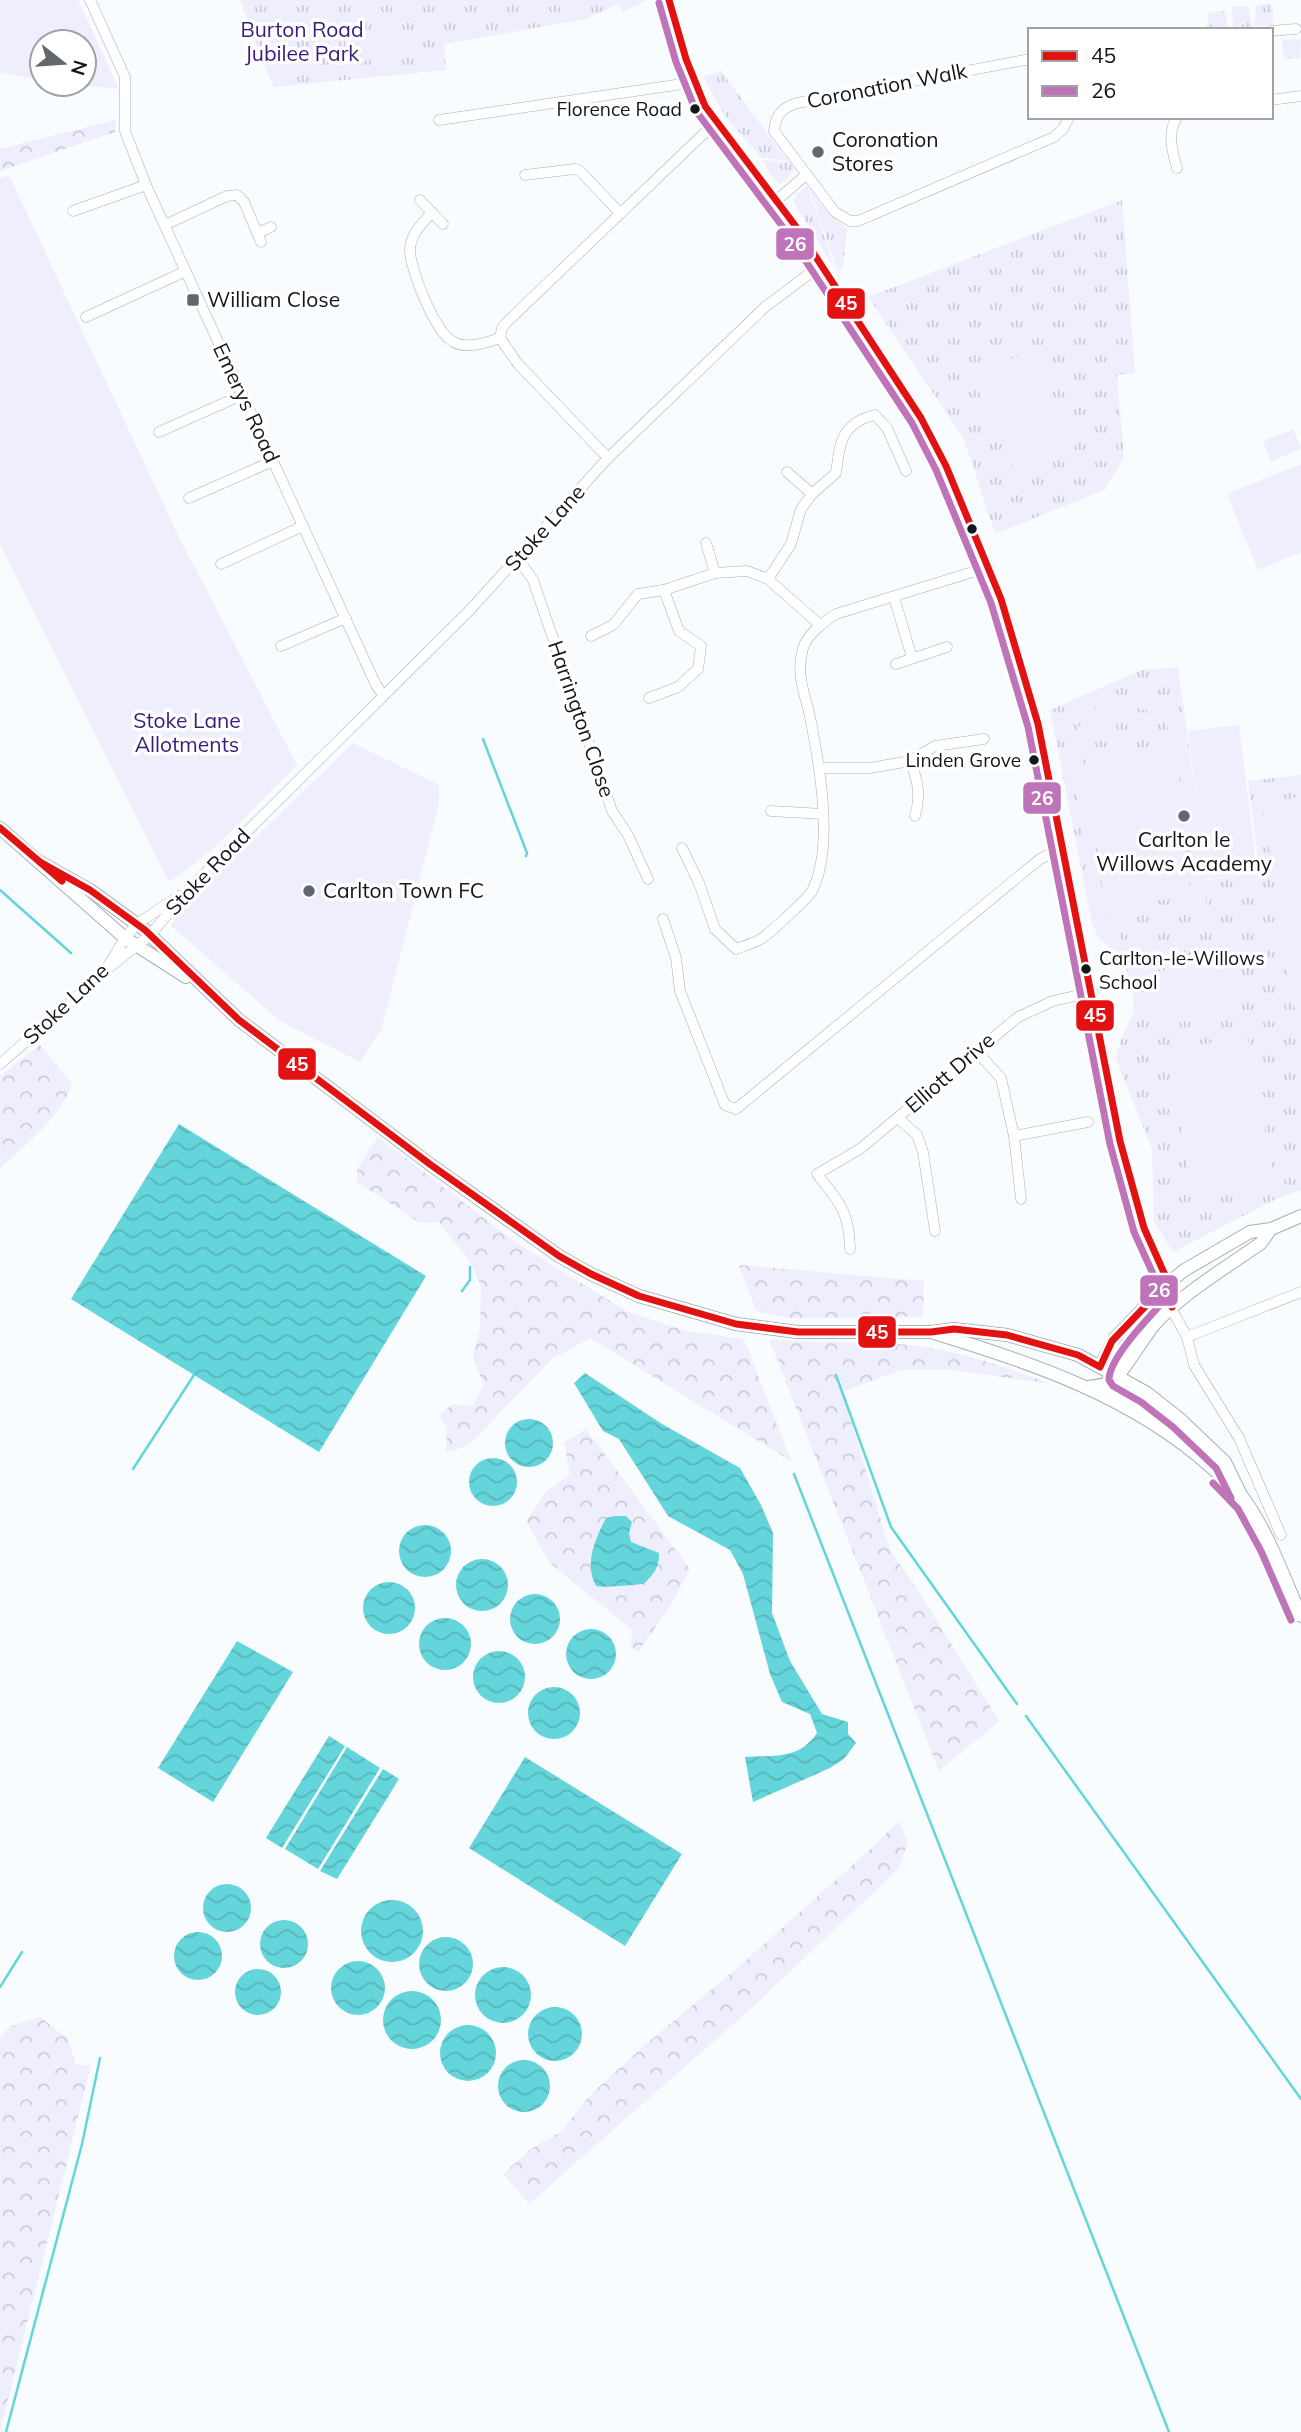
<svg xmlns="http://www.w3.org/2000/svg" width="1301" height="2432" font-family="Mulish,sans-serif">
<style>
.grass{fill:url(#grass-tufts)}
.forest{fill:url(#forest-crowns)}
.garden{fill:#eeeefd;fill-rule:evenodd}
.water{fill:url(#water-waves)}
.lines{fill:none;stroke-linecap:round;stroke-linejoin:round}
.stream{stroke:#64d5da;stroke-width:2.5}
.minor-casing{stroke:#aaafb3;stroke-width:11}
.major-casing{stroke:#aaafb3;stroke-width:14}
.minor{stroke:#feffff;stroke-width:10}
.major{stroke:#feffff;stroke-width:12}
.bus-1-casing{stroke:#fff;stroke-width:12}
.bus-2-casing{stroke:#fff;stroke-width:12}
.bus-1{stroke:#e21212;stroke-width:7}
.bus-2{stroke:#bf73b8;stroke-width:7}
.bus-dot{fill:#11171d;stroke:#fff;stroke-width:2.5}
.poi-dot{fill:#62676c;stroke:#fff;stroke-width:2.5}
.labels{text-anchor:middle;stroke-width:7;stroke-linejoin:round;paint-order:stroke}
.bus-label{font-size:19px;fill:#11171d;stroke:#fff;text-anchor:end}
.park-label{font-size:21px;fill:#391b7d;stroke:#fff}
.street-label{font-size:21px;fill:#11171d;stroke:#fff}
.poi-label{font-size:21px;fill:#11171d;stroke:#fff;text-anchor:start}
.line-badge{stroke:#fff;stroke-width:2.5}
.badge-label{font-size:19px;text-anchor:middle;font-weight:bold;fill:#fff}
</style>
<defs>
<pattern id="grass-tufts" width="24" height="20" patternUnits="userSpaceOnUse" patternTransform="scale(1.75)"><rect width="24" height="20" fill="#eeeefd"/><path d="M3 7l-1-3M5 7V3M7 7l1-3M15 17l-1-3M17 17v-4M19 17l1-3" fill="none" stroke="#cbcbd8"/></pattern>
<pattern id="forest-crowns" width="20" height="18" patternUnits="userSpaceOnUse" patternTransform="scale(1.75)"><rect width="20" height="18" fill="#eeeefd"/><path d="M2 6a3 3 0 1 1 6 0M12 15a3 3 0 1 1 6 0" fill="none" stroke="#cbcbd8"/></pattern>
<pattern id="water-waves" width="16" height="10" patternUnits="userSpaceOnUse" patternTransform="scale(1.75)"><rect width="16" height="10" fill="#64d5da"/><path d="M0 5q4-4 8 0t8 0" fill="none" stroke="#56b6bb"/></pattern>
</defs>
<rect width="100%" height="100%" fill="#f9fcfe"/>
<!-- grass -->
<g class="grass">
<path d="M240 0H646L623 12 618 4 586 19 444 44 446 70 273 87Z"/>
<path d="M1272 4 1273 25 1254 26 1256 5Z"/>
<path d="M1248 6 1252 27 1233 28 1232 7Z"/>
<path d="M1225 11 1227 29 1206 30 1209 13Z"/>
<path d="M1282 35 1284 40 1301 39 1300 58 1284 59Z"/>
<path d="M721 71 788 161 762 158 725 116 703 77Z"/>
<path d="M763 160 790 162 795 169 784 182 779 184 769 173Z"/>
<path d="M807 186 835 269 794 203 796 195Z"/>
<path d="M808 186 828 213 847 229 843 266 838 272Z"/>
<path d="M1122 200 1135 373 1117 375 1124 458 1104 490 995 534 964 439 868 297Z"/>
<path d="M1178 667 1207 880 1260 873 1248 781 1301 775V1190L1274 1200 1173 1252 1154 1222 1152 1149 1116 1059 1121 1040 1134 1012 1133 989 1124 963 1098 936 1092 924 1050 710 1142 670Z"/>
</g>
<!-- forest -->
<g class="forest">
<path d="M116 120 115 132 0 171V149Z"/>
<path d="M40 1045 72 1084C61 1118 25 1144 0 1169V1076Z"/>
<path d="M378 1137 514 1241 626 1311 686 1331 744 1339 791 1461 590 1338 552 1359 469 1445 446 1452 447 1429 440 1415 452 1404 472 1406 484 1386 473 1357 480 1328 481 1286 469 1260 438 1222 420 1223 357 1182V1169Z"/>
<path d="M739 1265 924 1281 923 1317 790 1318 756 1311Z"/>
<path d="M769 1339C812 1344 854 1341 897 1344 951 1347 1002 1366 1052 1384L953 1370H901L842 1392 890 1550 919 1592 999 1721 939 1771Z"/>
<path d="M586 1429 690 1569 671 1605 638 1652 631 1646 632 1630 549 1562 526 1521 547 1491 570 1474 564 1443Z"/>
<path d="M899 1821 908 1843 898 1869 756 2004 529 2204 503 2174 531 2149 562 2131 588 2097 645 2045 736 1969 863 1856Z"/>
<path d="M40 2017 68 2039 76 2065H91L0 2432V2037L11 2026Z"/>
</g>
<!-- garden -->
<g class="garden">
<path d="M0 0H78L119 89 68 84H84V42H42V81L0 72Z"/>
<path d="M368 35 396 42 391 59 360 61 359 55 346 49 345 41 351 38 366 39Z"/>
<path d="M9 175 178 535 297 765C256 805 217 851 169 882L0 544V178Z"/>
<path d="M1033 348 1076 446 1016 474 973 378Z"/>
<path d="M1293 429 1301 448 1271 462 1263 441Z"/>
<path d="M1301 464V552L1258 570 1227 494Z"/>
<path d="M1123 697C1150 696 1164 708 1184 725L1207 908C1203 931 1189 952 1165 958 1139 966 1110 954 1098 929 1089 912 1089 890 1087 872 1082 834 1077 797 1072 760 1071 727 1090 703 1123 697ZM1132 707C1153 710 1166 720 1175 739L1196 900C1192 952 1130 967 1106 919L1083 758C1083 728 1103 708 1132 707Z"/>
<path d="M1239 725 1257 873 1206 879 1188 731Z"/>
<path d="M353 743 439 785V804L381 1030 360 1062 280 1021 171 926 179 912Z"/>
<path d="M1171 744 1191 896 1106 908 1086 755Z"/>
<path d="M1301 797V942L1284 945 1262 803Z"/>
<path d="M1301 955V1037H1299L1286 957Z"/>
<path d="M1230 959 1239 1012 1164 1025 1162 1013 1153 1007 1150 995 1159 993 1155 972Z"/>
<path d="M1247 1036 1275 1184 1194 1199 1167 1051Z"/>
</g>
<!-- water -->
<g class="water">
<path d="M179 1124 426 1276 319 1452 71 1299Z"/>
<path d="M585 1373 662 1424 740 1468 761 1505 773 1533 772 1613 790 1661 822 1714 848 1722V1734L856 1743 844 1759 830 1768 753 1802 745 1757C774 1755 799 1760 817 1733L810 1714 782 1702 770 1674 743 1574 730 1550 668 1516 619 1439 603 1431 574 1383Z"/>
<circle cx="529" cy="1443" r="24"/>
<circle cx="493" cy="1482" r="24"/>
<path d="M616 1516H626L632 1522 629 1533 631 1542 659 1553C660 1566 653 1576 643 1584 631 1585 605 1588 596 1586 584 1564 595 1539 606 1518Z"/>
<circle cx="425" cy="1551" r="26"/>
<circle cx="482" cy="1585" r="26"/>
<circle cx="389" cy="1608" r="26"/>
<circle cx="535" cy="1619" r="25"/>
<circle cx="445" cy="1644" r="26"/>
<circle cx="591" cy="1654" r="25"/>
<path d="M237 1641 293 1672 213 1802 158 1768Z"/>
<circle cx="499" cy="1677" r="26"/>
<circle cx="554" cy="1713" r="26"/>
<path d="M329 1736 345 1746 282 1848 266 1838Z"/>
<path d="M347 1747 380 1768 318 1869 285 1849Z"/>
<path d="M525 1757 682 1854 625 1946 469 1848Z"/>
<path d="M383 1769 399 1779 337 1879 320 1871Z"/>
<circle cx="227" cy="1908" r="24"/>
<circle cx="392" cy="1931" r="31"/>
<circle cx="284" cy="1944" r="24"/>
<circle cx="198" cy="1956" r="24"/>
<circle cx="446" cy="1964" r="27"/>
<circle cx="358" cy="1988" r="27"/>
<circle cx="503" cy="1995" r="28"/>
<circle cx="258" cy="1992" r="23"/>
<circle cx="412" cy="2020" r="29"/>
<circle cx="555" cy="2034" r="27"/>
<circle cx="468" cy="2053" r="28"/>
<circle cx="524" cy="2086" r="26"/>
</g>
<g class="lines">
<!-- stream -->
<g class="stream">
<path d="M483 739 527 853 526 856"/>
<path d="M0 890 71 953"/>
<path d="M462 1291 470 1280V1267"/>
<path d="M836 1375 891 1527 1017 1704"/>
<path d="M133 1469 194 1375"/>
<path d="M794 1474 1169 2432"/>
<path d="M1026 1716 1301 2099"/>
<path d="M0 1987 22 1952"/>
<path d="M6 2432 82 2144 100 2058"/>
</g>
<!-- minor casing -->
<g class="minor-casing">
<g id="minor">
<path d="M90 0 125 77V131L146 185 376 685 383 695"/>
<path d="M669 0 686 59 705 106 797 228 921 418 946 466 1001 599 1038 724 1120 1141 1144 1228 1169 1284 1172 1307"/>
<path d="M1271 31 1296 29"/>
<path d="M1030 59 797 103C782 108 776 114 774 131L835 212 850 221H858L1054 137 1063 129 1069 117"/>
<path d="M1271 100 1301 96"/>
<path d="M1177 117C1167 133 1172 151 1177 168"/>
<path d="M439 120 689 83 693 77"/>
<path d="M525 175 575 169 580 171 620 213"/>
<path d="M420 200 443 224"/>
<path d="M777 200 806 175"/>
<path d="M73 211 146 185"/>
<path d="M432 212C423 223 411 233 410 249 409 267 435 332 452 341 466 350 485 343 500 338L502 328 507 322 716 122"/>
<path d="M165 225 227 196 237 195 244 202 261 242"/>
<path d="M258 233 271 227"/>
<path d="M86 317 186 271"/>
<path d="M500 338 518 364 608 458"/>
<path d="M159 432 242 395"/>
<path d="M787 472 812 494"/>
<path d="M189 498 273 461"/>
<path d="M706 543 715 573"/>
<path d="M518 559 533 580 612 811 628 835 648 879"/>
<path d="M221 564 303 526"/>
<path d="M768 579 791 544 801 509 812 494 836 473C840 443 841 423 875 415L887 428 906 471"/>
<path d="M894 597 912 658"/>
<path d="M591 636 613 625 638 594 664 590 715 573 747 571 768 579 820 625"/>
<path d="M281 646 346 618"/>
<path d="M896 664 947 647"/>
<path d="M649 698 678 687 698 669 701 646 679 631 664 590"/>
<path d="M910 761C918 780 921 796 915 816"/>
<path d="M820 768H870L910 761 935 746 984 739"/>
<path d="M771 811 823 814"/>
<path d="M682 848 699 883 715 929 736 949C744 946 754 943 761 939 769 934 808 898 812 891 834 848 820 768 811 722 806 694 795 677 803 648 808 633 824 622 836 614L989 567"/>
<path d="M663 919 676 958 680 991 725 1105 736 1109 1040 859 1063 847"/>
<path d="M106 970 150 935 191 887 469 611 608 458 765 307 821 265"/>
<path d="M977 1052 1001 1078 1014 1136 1021 1199"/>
<path d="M0 1064 104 973 125 938 137 924 179 896"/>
<path d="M898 1118 917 1135 923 1152 935 1231"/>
<path d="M1014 1136 1088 1122"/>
<path d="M1147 1241 1154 1278 1187 1337 1194 1365 1239 1438 1281 1535"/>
<path d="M850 1249C849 1211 840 1203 817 1174L860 1149 1018 1017 1053 1001 1092 992"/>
<path d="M1187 1337 1301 1292"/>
</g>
</g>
<!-- major casing -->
<g class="major-casing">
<g id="major">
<path d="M0 828 125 938 186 977"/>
<path d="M40 862 90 890 145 930 239 1020 431 1165 559 1256 591 1274 639 1296 736 1324 798 1332H931L954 1329 1007 1335 1078 1355 1147 1393 1180 1419 1225 1462 1240 1493"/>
<path d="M934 1333C1033 1363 1133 1397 1211 1467 1221 1476 1234 1485 1242 1496 1268 1531 1283 1576 1301 1616"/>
<path d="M1100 1367 1115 1338 1161 1290 1183 1271 1250 1232 1271 1229 1301 1216"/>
<path d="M1103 1385 1141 1406 1164 1422"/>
<path d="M1086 1387C1096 1386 1104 1386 1112 1381 1121 1376 1144 1337 1154 1325 1180 1295 1227 1267 1261 1243L1271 1229"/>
</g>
</g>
<!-- minor -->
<use href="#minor" class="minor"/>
<!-- major -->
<use href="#major" class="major"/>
<!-- bus-1 casing -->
<g class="bus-1-casing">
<g id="bus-1">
<path d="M669 0 686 59 705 106 797 228 921 418 946 466 1001 599 1038 724 1120 1141 1144 1228 1169 1284 1172 1307"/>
<path d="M0 828 62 881"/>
<path d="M40 862 90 890 145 930 239 1020 431 1165 559 1256 591 1274 639 1296 736 1324 798 1332H931L954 1329 1007 1335 1078 1355 1100 1367 1112 1341 1161 1290"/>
</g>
</g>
<!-- bus-2 casing -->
<g class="bus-2-casing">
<g id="bus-2">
<path d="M659 3 676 62 696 111 788 234 912 423 936 470 991 603 1028 727 1110 1144 1134 1232 1159 1287 1161 1304C1147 1320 1109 1358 1109 1380L1113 1386 1141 1402 1173 1427 1216 1468 1231 1498"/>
<path d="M1213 1483 1238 1509 1261 1551 1291 1620"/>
</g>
</g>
<!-- bus-1 -->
<use href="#bus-1" class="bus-1"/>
<!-- bus-2 -->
<use href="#bus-2" class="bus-2"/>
</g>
<!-- markers -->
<g class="bus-dot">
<circle cx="695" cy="109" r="6"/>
<circle cx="972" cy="529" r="6"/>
<circle cx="1034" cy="760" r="6"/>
<circle cx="1086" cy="969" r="6"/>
</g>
<g class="poi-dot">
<circle cx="818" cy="152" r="7"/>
<rect x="186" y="293" width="14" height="14" rx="3.5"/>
<circle cx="1184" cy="816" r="7"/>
<circle cx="309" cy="891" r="7"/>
</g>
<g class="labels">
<!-- bus labels -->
<g class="bus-label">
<text x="682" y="116">Florence Road</text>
<text x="1021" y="767">Linden Grove</text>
<text x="1099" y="965" text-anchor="start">Carlton-le-Willows<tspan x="1099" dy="24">School</tspan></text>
</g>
<!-- park labels -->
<g class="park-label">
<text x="302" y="37">Burton Road<tspan x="302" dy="24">Jubilee Park</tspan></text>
<text x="187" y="728">Stoke Lane<tspan x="187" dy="24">Allotments</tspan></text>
</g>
<!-- street labels -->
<g class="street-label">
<text transform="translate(887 86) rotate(-11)" y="7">Coronation Walk</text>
<text transform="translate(246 403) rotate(65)" y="7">Emerys Road</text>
<text transform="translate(545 528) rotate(-48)" y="7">Stoke Lane</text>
<text transform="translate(581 719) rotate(71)" y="7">Harrington Close</text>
<text transform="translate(208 872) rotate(-46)" y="7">Stoke Road</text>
<text transform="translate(66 1004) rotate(-43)" y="7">Stoke Lane</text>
<text transform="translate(950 1073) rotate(-41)" y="7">Elliott Drive</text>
</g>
<!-- poi labels -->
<g class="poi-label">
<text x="832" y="147">Coronation<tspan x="832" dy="24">Stores</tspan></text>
<text x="207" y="307">William Close</text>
<text x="1184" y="847" text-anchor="middle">Carlton le<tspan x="1184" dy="24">Willows Academy</tspan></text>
<text x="323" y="898">Carlton Town FC</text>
</g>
</g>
<g class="line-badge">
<rect x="775" y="227" width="40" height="34" rx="7" fill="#bf73b8"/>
<rect x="826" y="287" width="40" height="33" rx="7" fill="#e21212"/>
<rect x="1022" y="781" width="40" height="34" rx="7" fill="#bf73b8"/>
<rect x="1075" y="999" width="40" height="33" rx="7" fill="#e21212"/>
<rect x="277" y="1047" width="40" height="34" rx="7" fill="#e21212"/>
<rect x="1139" y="1274" width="40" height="33" rx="7" fill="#bf73b8"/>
<rect x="857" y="1315" width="40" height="34" rx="7" fill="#e21212"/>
</g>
<g class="badge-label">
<text x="795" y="251">26</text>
<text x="846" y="310">45</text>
<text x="1042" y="805">26</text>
<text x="1095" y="1022">45</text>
<text x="297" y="1071">45</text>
<text x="1159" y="1297">26</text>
<text x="877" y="1339">45</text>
</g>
<!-- legend -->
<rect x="1028" y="28" width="245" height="91" fill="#ffffff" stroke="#a0a2a5" stroke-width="2"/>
<rect x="1042" y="51" width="35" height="10" fill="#e21212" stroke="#a0a2a5" stroke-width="2"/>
<text x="1091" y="63" font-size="21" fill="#11171d">45</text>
<rect x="1042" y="86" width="35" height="10" fill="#bf73b8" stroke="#a0a2a5" stroke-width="2"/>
<text x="1091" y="98" font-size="21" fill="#11171d">26</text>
<!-- north arrow -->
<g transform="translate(63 63) rotate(107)"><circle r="33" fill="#ffffff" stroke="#a0a2a5" stroke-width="2"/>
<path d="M0-5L12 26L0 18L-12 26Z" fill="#62676c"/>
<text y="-10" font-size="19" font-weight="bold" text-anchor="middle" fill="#11171d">N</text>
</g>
</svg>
